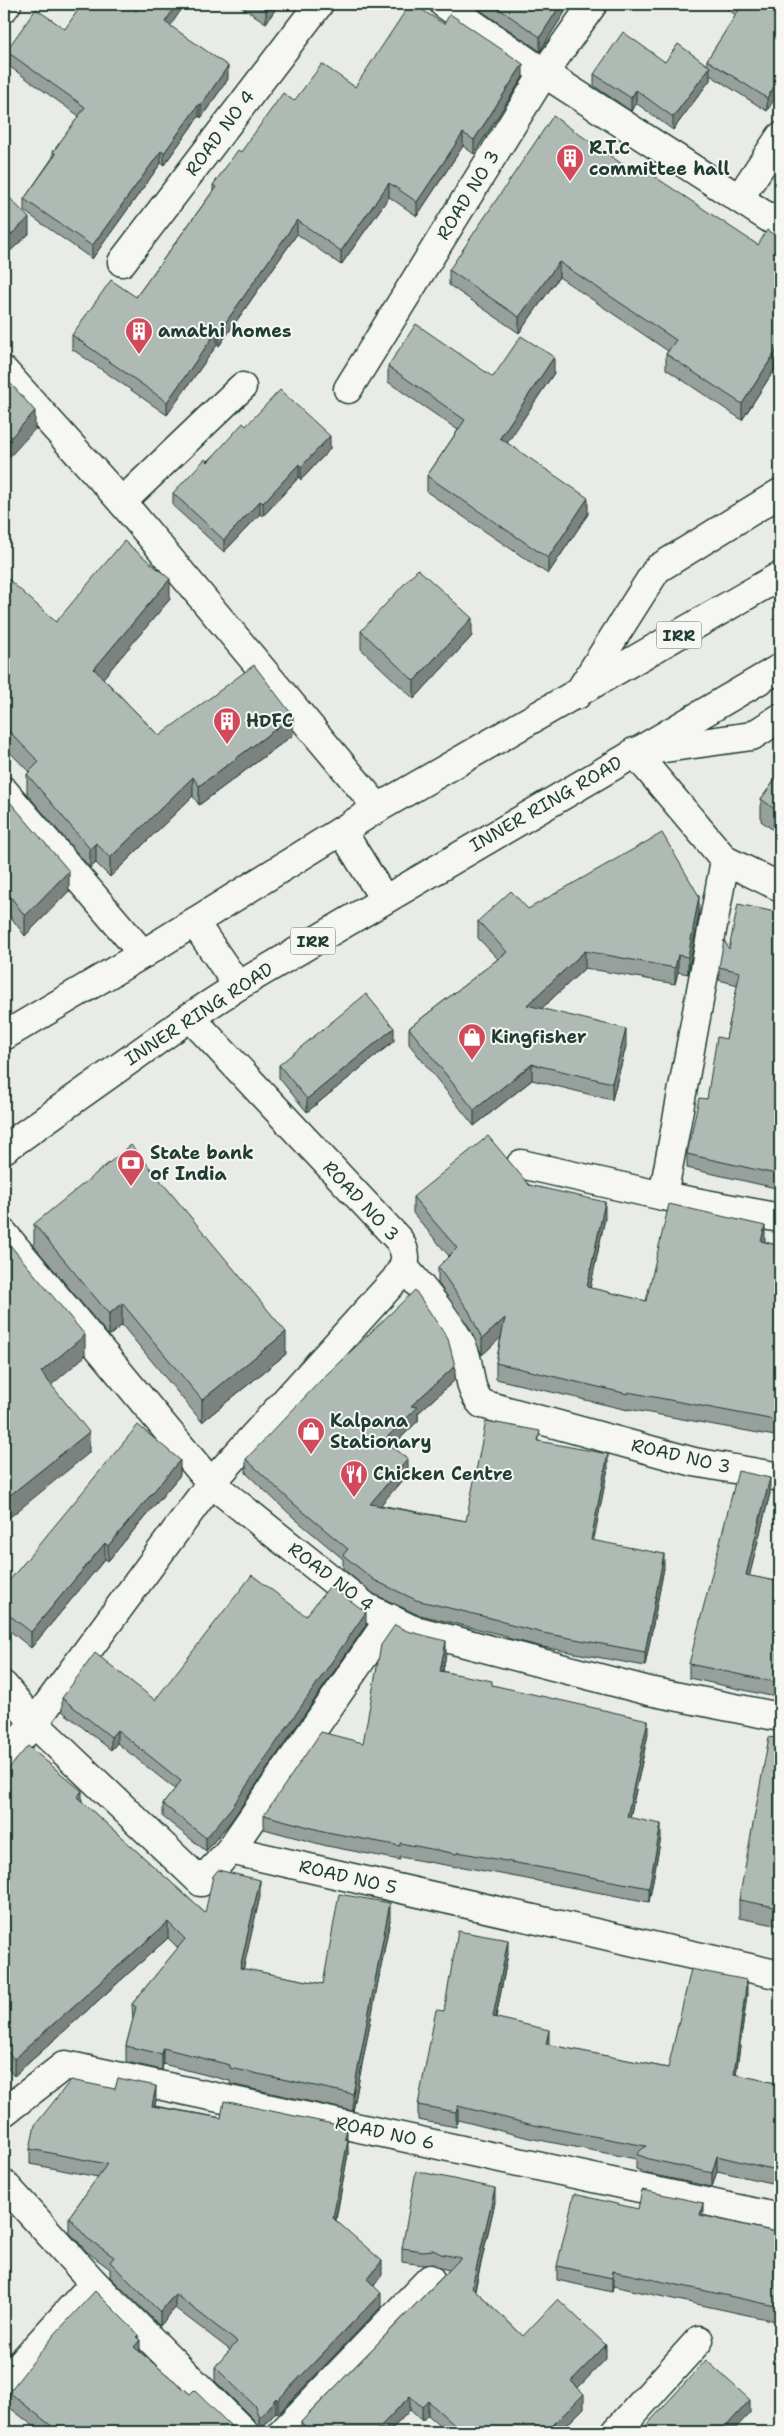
<svg xmlns="http://www.w3.org/2000/svg" width="784" height="2436" font-family="'Shantell Sans',sans-serif">
<style>
.lines{fill:none;stroke-linecap:round;stroke-linejoin:round}
.minor-casing{stroke:#1f3d34;stroke-width:31}
.highway-casing{stroke:#1f3d34;stroke-width:31}
.minor{stroke:#f6f6f2;stroke-width:28}
.highway{stroke:#f6f6f2;stroke-width:28}
.wall{fill:#97a09c;stroke:#1f3d34}
.shaded-wall{fill:#7b827f;stroke:#1f3d34}
.building{fill:#b0bab5;stroke:#1f3d34}
.labels{text-anchor:middle;stroke-width:4;stroke-linejoin:round;paint-order:stroke}
.shield{fill:#f6f6f2;stroke:#60746d;stroke-width:1}
.shield-label{font-size:16px;font-weight:bold;fill:#1f3d34}
.street-label{font-size:18px;fill:#1f3d34;stroke:#f6f6f2}
.poi-label{font-size:18px;font-weight:bold;fill:#1f3d34;stroke:#f6f6f2;text-anchor:start}
</style>
<rect width="100%" height="100%" fill="#e9ebe7"/>
<filter id="ink" filterUnits="userSpaceOnUse"><feTurbulence type="fractalNoise" baseFrequency=".02" numOctaves="2"/><feDisplacementMap in="SourceGraphic" scale="10" xChannelSelector="R" yChannelSelector="G"/><feConvolveMatrix kernelMatrix="1 2 1 2 8 2 1 2 1" color-interpolation-filters="sRGB"/></filter>
<g filter="url(#ink)">
<g class="lines">
<!-- minor casing -->
<g class="minor-casing">
<g id="minor">
<path d="M444 4 544 73 780 225"/>
<path d="M4 8 7 4"/>
<path d="M740 197 780 137"/>
<path d="M122 262 319 4"/>
<path d="M4 371 122 502 378 808"/>
<path d="M348 389 544 73 593 4"/>
<path d="M122 502 242 387"/>
<path d="M577 695 657 569 780 493"/>
<path d="M634 752 725 860 780 887"/>
<path d="M636 752 752 736 780 718"/>
<path d="M4 791 143 954"/>
<path d="M521 1164 663 1196 780 1218"/>
<path d="M663 1196 725 860"/>
<path d="M4 1234 211 1483 366 1607 411 1629 649 1691 780 1717"/>
<path d="M404 1267C425 1292 447 1317 462 1346 472 1365 466 1388 482 1404L694 1462 780 1477"/>
<path d="M4 1686 34 1723 201 1882 230 1850 780 1975"/>
<path d="M4 1757 34 1723 211 1483 395 1280C406 1264 409 1257 399 1240L190 1017"/>
<path d="M230 1850 390 1618"/>
<path d="M4 2112 65 2065 780 2218"/>
<path d="M4 2184 94 2283 244 2432"/>
<path d="M4 2382 94 2283"/>
<path d="M283 2432 430 2279"/>
<path d="M616 2432 699 2340"/>
</g>
</g>
<!-- highway casing -->
<g class="highway-casing">
<g id="highway">
<path d="M342 831 384 899"/>
<path d="M194 922 238 986"/>
<path d="M4 1036 143 954 378 808 780 576"/>
<path d="M4 1149 190 1017 238 986 780 668"/>
</g>
</g>
<!-- minor -->
<use href="#minor" class="minor"/>
<!-- highway -->
<use href="#highway" class="highway"/>
</g>
<!-- wall -->
<g class="wall">
<path d="M237 4H279L266 23Z"/>
<path d="M471 4H570L540 51Z"/>
<path d="M719 4H780L767 111 710 75V80L673 130 636 103 631 111 594 86V74L665 62 707 65V60L736 15Z"/>
<path d="M136 11 171 26 228 79 201 118 199 116 164 165 161 163 92 259 24 211V199L53 157V152L79 116 6 64V51L65 29Z"/>
<path d="M523 77 474 154 463 146 417 216 389 197 341 265 297 234 219 346 217 345 167 415 72 349V335L136 297 213 191V185L241 152 294 101 355 87Z"/>
<path d="M638 175 758 245 780 239V365L778 364 742 420 666 369V354L668 351 559 277 519 333 449 285V270Z"/>
<path d="M388 366 493 377 554 373 507 443 588 514 548 574 427 492V476L458 430 388 382Z"/>
<path d="M246 426 330 449 301 480 299 477 263 516 260 514 224 552 173 506V493Z"/>
<path d="M4 581 56 622 170 599 103 678 159 736 293 735 199 805 193 796 110 877 96 863 90 868 27 794V774L29 772 4 746Z"/>
<path d="M361 631 472 636 414 699 361 649Z"/>
<path d="M780 773V835L761 821V799Z"/>
<path d="M4 796 69 891 25 936 4 908Z"/>
<path d="M528 909 699 913 688 974 678 972 675 984 585 968 541 1009 626 1046 612 1100 532 1080 474 1126 409 1044V1028L498 959 478 938V921Z"/>
<path d="M780 913V1189L687 1168V1154L707 1099 726 1039 738 985 719 980V967L729 949Z"/>
<path d="M394 1041 307 1112 279 1078V1065Z"/>
<path d="M529 1185 605 1218 590 1288 646 1301 765 1242 780 1246V1437L628 1409V1410L496 1379V1363L501 1337 482 1355 469 1327 438 1283V1267L449 1256 413 1213V1197Z"/>
<path d="M34 1224 286 1354 202 1422 122 1325 109 1336 34 1246Z"/>
<path d="M455 1380 418 1413V1421L392 1446 408 1473 380 1505 466 1521 540 1442 608 1468 593 1541 664 1568 645 1666 543 1647 507 1638V1636L416 1614 374 1594 343 1569V1559L294 1518 246 1473V1459Z"/>
<path d="M180 1475 108 1561 105 1559 31 1648 4 1626V1587Z"/>
<path d="M770 1493 749 1576 780 1582V1698L689 1678V1664Z"/>
<path d="M306 1616 366 1625 232 1820 206 1851 163 1817V1804L175 1789 117 1743 111 1750 62 1711V1698L155 1700Z"/>
<path d="M446 1654 443 1671 492 1685 648 1734 630 1818 661 1837 649 1902 458 1866 457 1867 400 1857V1860L327 1846 264 1829V1815L363 1743Z"/>
<path d="M780 1739V1926L739 1918V1900Z"/>
<path d="M4 1774 82 1802 205 1913 260 1896 243 1969 323 1984 390 1920 353 2111 230 2084V2081L163 2064 162 2070 126 2062V2046L133 2020 132 2004 178 1948 168 1938 14 2076 4 2064Z"/>
<path d="M508 1954 496 2018 549 2045 668 2068 747 1995 736 2075 780 2084V2185L717 2171 712 2187 649 2174 636 2169V2159L529 2138 458 2120 456 2127 418 2120V2105L444 2011Z"/>
<path d="M156 2100 155 2106 347 2140 348 2154 336 2220 382 2275 374 2286 381 2307 278 2414 276 2412 259 2432 255 2421 215 2381V2367L230 2350 175 2308 160 2326 110 2277V2269L87 2252 69 2232V2217L98 2177 30 2164V2149Z"/>
<path d="M495 2202 475 2290 523 2336 606 2359 577 2388 584 2408 560 2432H447L428 2415 422 2421 410 2410 389 2432H301V2422L449 2270 441 2268 433 2264 423 2265 402 2262V2248Z"/>
<path d="M638 2209 703 2215 780 2233V2322L613 2286 612 2292 557 2280V2266Z"/>
<path d="M139 2339 140 2352 190 2394 233 2428 247 2432H41L9 2407V2392Z"/>
</g>
<!-- shaded-wall -->
<g class="shaded-wall">
<path d="M177 4H185L165 34V22Z"/>
<path d="M271 4H279L266 23V10Z"/>
<path d="M561 4H570L540 51V37Z"/>
<path d="M523 64V77L474 154V140Z"/>
<path d="M228 66V79L201 118V105Z"/>
<path d="M710 67V80L673 130V117Z"/>
<path d="M780 77V90L767 111V98Z"/>
<path d="M636 90V103L631 111V98Z"/>
<path d="M199 104V116L164 165V153Z"/>
<path d="M463 133V146L417 216V202Z"/>
<path d="M161 151V163L92 259V246Z"/>
<path d="M389 183V197L341 265V251Z"/>
<path d="M29 218V234L4 257V241Z"/>
<path d="M297 220V234L219 346V332Z"/>
<path d="M559 262V277L519 333V317Z"/>
<path d="M217 331V345L167 415V402Z"/>
<path d="M778 348V364L742 420V404Z"/>
<path d="M554 357V373L500 454V438Z"/>
<path d="M35 411V429L4 463V445Z"/>
<path d="M330 436V449L301 480V467Z"/>
<path d="M299 464V477L263 516V503Z"/>
<path d="M588 498V514L548 574V558Z"/>
<path d="M260 501V514L224 552V540Z"/>
<path d="M170 579V599L94 689V669Z"/>
<path d="M472 618V636L414 699V681Z"/>
<path d="M293 716V735L199 805V786Z"/>
<path d="M193 777V796L110 877V858Z"/>
<path d="M96 843V863L90 868V849Z"/>
<path d="M69 871V891L25 936V916Z"/>
<path d="M699 896V913L688 974V957Z"/>
<path d="M585 951V968L527 1022V1005Z"/>
<path d="M678 955V972L675 984V968Z"/>
<path d="M394 1028V1041L307 1112V1099Z"/>
<path d="M626 1029V1046L612 1100V1083Z"/>
<path d="M532 1064V1080L474 1126V1110Z"/>
<path d="M605 1202V1218L587 1303V1287Z"/>
<path d="M765 1226V1242L761 1241Z"/>
<path d="M122 1303V1325L109 1336V1314Z"/>
<path d="M505 1318V1334L482 1355V1339Z"/>
<path d="M286 1332V1354L202 1422V1400Z"/>
<path d="M85 1335V1356L41 1394V1372Z"/>
<path d="M455 1366V1380L418 1413V1421L384 1454V1440L411 1406Z"/>
<path d="M89 1432V1453L4 1522V1500Z"/>
<path d="M608 1454V1468L591 1554V1540Z"/>
<path d="M408 1459V1473L370 1518V1504Z"/>
<path d="M180 1460V1475L108 1561V1546Z"/>
<path d="M770 1478V1493L746 1590V1575Z"/>
<path d="M105 1543V1559L31 1648V1632Z"/>
<path d="M664 1554V1568L645 1666V1652Z"/>
<path d="M366 1612V1625L232 1820 206 1851V1838Z"/>
<path d="M446 1641V1654L440 1685V1671Z"/>
<path d="M648 1720V1734L627 1831V1817Z"/>
<path d="M117 1730V1743L111 1750V1737Z"/>
<path d="M82 1791V1807L77 1797Z"/>
<path d="M661 1824V1837L649 1902V1888Z"/>
<path d="M260 1880V1896L240 1984V1968Z"/>
<path d="M390 1903V1920L353 2111V2094Z"/>
<path d="M168 1922V1938L14 2076V2059Z"/>
<path d="M508 1940V1954L493 2032V2017Z"/>
<path d="M747 1980V1995L734 2089V2074Z"/>
<path d="M549 2030V2044L546 2059V2044Z"/>
<path d="M163 2048V2064L162 2070V2054Z"/>
<path d="M156 2086V2100L152 2120V2106Z"/>
<path d="M458 2106V2120L456 2127V2112Z"/>
<path d="M347 2127V2141L345 2139Z"/>
<path d="M348 2140V2154L333 2232V2218Z"/>
<path d="M717 2156V2171L712 2187V2173Z"/>
<path d="M495 2188V2202L472 2301V2287Z"/>
<path d="M703 2203V2218L700 2215Z"/>
<path d="M382 2261V2275L367 2293V2279Z"/>
<path d="M613 2271V2286L612 2292V2278Z"/>
<path d="M381 2293V2307L278 2414V2400Z"/>
<path d="M175 2294V2308L160 2326V2312Z"/>
<path d="M139 2335V2342L140 2340V2355L134 2347 136 2337Z"/>
<path d="M606 2345V2359L571 2395V2381Z"/>
<path d="M584 2394V2408L560 2432H547V2431Z"/>
<path d="M410 2396V2410L389 2432H375Z"/>
<path d="M276 2398V2412L259 2432V2418Z"/>
<path d="M750 2400V2413L732 2432H721Z"/>
<path d="M428 2401V2415L422 2421V2407Z"/>
<path d="M542 2426V2432H536Z"/>
</g>
<!-- building -->
<g class="building">
<path d="M82 4H126L136 11 141 4H177L165 22 228 66 201 105 199 104 164 153 161 151 92 246 24 199 56 154 53 152 85 107 6 51 36 9 65 29Z"/>
<path d="M257 4H271L266 10Z"/>
<path d="M410 4H413L444 24 450 14 523 64 474 140 463 133 417 202 389 183 341 251 297 220 219 332 217 331 167 402 72 335 111 280 136 297 216 187 213 185 238 150 241 152 283 93 294 101 322 64 355 87Z"/>
<path d="M492 4H561L540 37Z"/>
<path d="M740 4H780V77L767 98 707 60 742 5Z"/>
<path d="M623 32 665 62 678 44 710 67 673 117 636 90 631 98 594 74Z"/>
<path d="M553 116 638 175 643 169 758 245 767 230 780 239V349L778 348 742 404 666 354 676 340 559 262 519 317 449 270Z"/>
<path d="M4 192 29 218 4 241Z"/>
<path d="M416 324 493 377 521 336 554 357 500 438 588 498 548 558 427 476 465 420 388 366Z"/>
<path d="M4 378 13 386 35 411 4 445Z"/>
<path d="M280 390 330 436 301 467 299 464 263 503 260 501 224 540 173 493 205 459 208 462 243 423 246 426Z"/>
<path d="M124 541 170 579 94 669 159 736 254 665 293 716 199 786 193 777 110 858 96 843 90 849 27 774 39 762 4 726V581L7 578 56 622Z"/>
<path d="M418 569 472 618 414 681 361 631Z"/>
<path d="M780 773V813L761 799Z"/>
<path d="M4 795 69 871 25 916 4 888Z"/>
<path d="M662 833 699 896 688 957 678 955 675 968 585 951 527 1005 626 1029 612 1083 532 1064 474 1110 409 1028 507 952 478 921 511 891 528 909Z"/>
<path d="M738 904 780 913V1175L687 1154 699 1098 707 1099 717 1037 726 1039 740 972 719 967 724 940 729 949Z"/>
<path d="M366 994 394 1028 307 1099 279 1065Z"/>
<path d="M488 1136 529 1185 605 1202 587 1287 646 1301 669 1204 765 1226 761 1241 780 1246V1421L628 1392V1394L496 1363 505 1318 482 1339 469 1311 438 1267 457 1248 413 1197Z"/>
<path d="M131 1145 286 1332 202 1400 122 1303 109 1314 34 1224Z"/>
<path d="M4 1240 9 1246 10 1245 85 1335 41 1372 89 1432 4 1500Z"/>
<path d="M415 1290 448 1339 455 1366 411 1406 418 1407 384 1440 408 1459 370 1504 466 1521 486 1421 540 1431 538 1441 608 1454 591 1540 664 1554 645 1652 543 1633 507 1624V1622L416 1600 374 1580 343 1555 348 1549 294 1504 246 1459 324 1377Z"/>
<path d="M138 1425 180 1460 108 1546 105 1543 31 1632 4 1611V1587Z"/>
<path d="M738 1471 770 1478 746 1575 780 1582V1683L689 1664Z"/>
<path d="M252 1575 306 1616 330 1586 366 1612 232 1807 206 1838 163 1804 181 1781 117 1730 111 1737 62 1698 95 1653 155 1700Z"/>
<path d="M395 1625 407 1631 446 1641 440 1671 492 1681V1685L648 1720 627 1817 661 1824 649 1888 458 1852 457 1854 400 1843V1846L327 1832 264 1815 321 1732 363 1743 381 1645Z"/>
<path d="M769 1737 780 1739V1908L739 1900Z"/>
<path d="M28 1746 82 1791 77 1797 205 1913 213 1876 218 1870 260 1880 240 1968 323 1984 339 1894 390 1903 353 2094 230 2068V2065L163 2048 162 2054 126 2046 136 2007 132 2004 185 1939 168 1922 14 2059 4 2048V1774Z"/>
<path d="M458 1931 508 1940 493 2017 549 2030 546 2044 668 2068 691 1969 747 1980 734 2074 780 2084V2171L717 2156 712 2173 649 2159 636 2154 646 2146 529 2124 458 2106 456 2112 418 2105 436 2010 444 2011Z"/>
<path d="M118 2078 156 2086 152 2106 221 2118 224 2101 347 2127 345 2139 348 2140 333 2218 382 2261 367 2279 381 2293 278 2400 276 2398 259 2418 255 2406 215 2367 237 2342 175 2294 160 2312 110 2262 114 2257 87 2238 69 2217 107 2164 30 2149 35 2125 71 2080 115 2089Z"/>
<path d="M416 2171 495 2188 472 2287 523 2336 558 2299 606 2345 571 2381 584 2394 547 2431 542 2426 536 2432H462L428 2401 422 2407 410 2396 375 2432H311L301 2422 461 2258 441 2254 433 2250 423 2251 402 2248Z"/>
<path d="M642 2190 703 2203 700 2215 780 2233V2307L613 2271 612 2278 557 2266 574 2194 638 2209Z"/>
<path d="M95 2291 139 2335 136 2337 140 2340 134 2347 190 2394 194 2390 233 2428 246 2432H59L9 2392 55 2334Z"/>
<path d="M706 2360 750 2400 721 2432H647L643 2429Z"/>
</g>
</g>
<!-- icons -->
<defs>
<g id="building-pin" transform="scale(1.4375)"><path d="M0 17L-7.5 6A9.5 9.5 0 1 1 7.5 6Z" fill="#d1495b" stroke="#f6f6f2"/><path d="M-4-6H4V6H1V3H-1V6H-4ZM-2.5-4.3h1.7v1.8h-1.7ZM.8-4.3h1.7v1.8H.8ZM-2.5-1h1.7V.8h-1.7ZM.8-1h1.7V.8H.8Z" fill="#fff"/></g>
<g id="shop-pin" transform="scale(1.4375)"><path d="M0 17L-7.5 6A9.5 9.5 0 1 1 7.5 6Z" fill="#d1495b" stroke="#f6f6f2"/><path d="M-5-2.5h2.3a2.7 3.5 0 0 1 5.4 0H5L5.5 6h-11ZM-1.5-2.5h3a1.5 2.3 0 0 0-3 0Z" fill="#fff"/></g>
<g id="bank-pin" transform="scale(1.4375)"><path d="M0 17L-7.5 6A9.5 9.5 0 1 1 7.5 6Z" fill="#d1495b" stroke="#f6f6f2"/><path d="M-6-4H6V4H-6ZM0-2.3a2.3 2.3 0 1 0 0 4.6a2.3 2.3 0 1 0 0-4.6Z" fill="#fff"/></g>
<g id="restaurant-pin" transform="scale(1.4375)"><path d="M0 17L-7.5 6A9.5 9.5 0 1 1 7.5 6Z" fill="#d1495b" stroke="#f6f6f2"/><path d="M-5-6h1v4h1v-4h1v4h1v-4h1v5L-1.5 .5V6h-2V.5L-5-1ZM5-6V6H3V1.5H1.5Q1.5-4 5-6Z" fill="#fff"/></g>
</defs>
<g fill-rule="evenodd">
<use href="#building-pin" x="570" y="158"/>
<use href="#building-pin" x="139" y="331"/>
<use href="#building-pin" x="227" y="721"/>
<use href="#shop-pin" x="472" y="1037"/>
<use href="#bank-pin" x="131" y="1163"/>
<use href="#shop-pin" x="311" y="1431"/>
<use href="#restaurant-pin" x="354" y="1474"/>
</g>
<g class="labels">
<!-- shield labels -->
<g class="shield">
<rect x="656.5" y="621.5" width="45" height="27" rx="4"/>
<rect x="290.5" y="927.5" width="45" height="27" rx="4"/>
</g>
<g class="shield-label">
<text x="679" y="641">IRR</text>
<text x="313" y="947">IRR</text>
</g>
<!-- street labels -->
<g class="street-label">
<text transform="translate(220 133) rotate(-53)" y="6">ROAD NO 4</text>
<text transform="translate(468 195) rotate(-58)" y="6">ROAD NO 3</text>
<text transform="translate(546 804) rotate(-30)" y="6">INNER RING ROAD</text>
<text transform="translate(199 1014) rotate(-33)" y="6">INNER RING ROAD</text>
<text transform="translate(361 1201) rotate(47)" y="6">ROAD NO 3</text>
<text transform="translate(681 1456) rotate(13)" y="6">ROAD NO 3</text>
<text transform="translate(331 1577) rotate(37)" y="6">ROAD NO 4</text>
<text transform="translate(348 1877) rotate(13)" y="6">ROAD NO 5</text>
<text transform="translate(385 2133) rotate(12)" y="6">ROAD NO 6</text>
</g>
<!-- poi labels -->
<g class="poi-label">
<text x="589" y="154">R.T.C<tspan x="589" dy="21">committee hall</tspan></text>
<text x="158" y="337">amathi homes</text>
<text x="246" y="727">HDFC</text>
<text x="491" y="1043">Kingfisher</text>
<text x="150" y="1159">State bank<tspan x="150" dy="21">of India</tspan></text>
<text x="330" y="1427">Kalpana<tspan x="330" dy="21">Stationary</tspan></text>
<text x="373" y="1480">Chicken Centre</text>
</g>
</g>
<!-- margin -->
<rect width="784" height="2436" fill="none" stroke="#f6f6f2" stroke-width="20"/>
<rect x="10" y="10" width="764" height="2416" fill="none" stroke="#1f3d34" stroke-width="2" filter="url(#ink)"/>
</svg>
